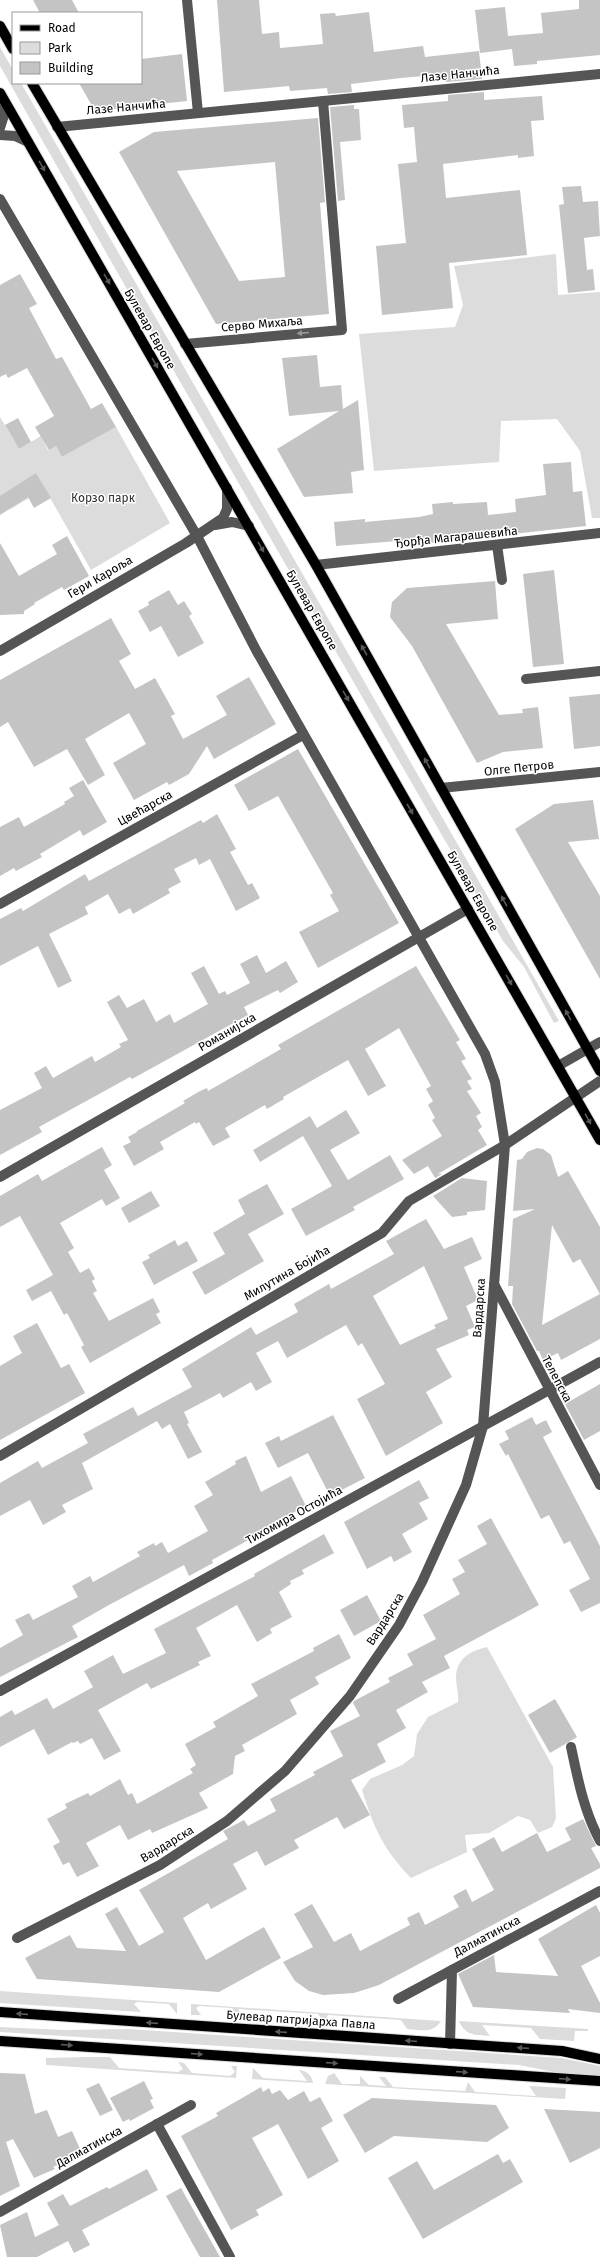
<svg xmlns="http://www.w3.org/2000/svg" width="600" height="2257" font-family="'Fira Sans',sans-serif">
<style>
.green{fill:#dcdcdc}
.building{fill:#c4c4c4;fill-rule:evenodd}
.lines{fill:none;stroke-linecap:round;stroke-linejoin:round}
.major-casing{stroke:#dbdbdb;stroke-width:12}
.minor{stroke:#555;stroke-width:10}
.major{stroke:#000;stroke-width:10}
.oneway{fill:#595959}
.oneway2{fill:#999}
.labels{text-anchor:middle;stroke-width:3;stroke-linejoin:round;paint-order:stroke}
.street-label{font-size:12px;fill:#000;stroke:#fff}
.park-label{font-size:12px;fill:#333;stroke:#fff}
</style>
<rect width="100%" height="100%" fill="#fff"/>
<!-- green -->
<g class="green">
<path d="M0 47 13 70V83H21L559 1021 554 1023 524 967 503 941 145 321 0 66Z"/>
<path d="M556 254 558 295 600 292V518H592L580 451 557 419 501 421 499 462 374 471 359 334 455 327 463 305 454 266Z"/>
<path d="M0 417 19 449 41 436 48 450 56 446 62 457 116 427 170 523 91 570 36 473 21 483 29 498 9 510 0 496Z"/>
<path d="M487 1647 553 1767 556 1818 552 1827 538 1833 530 1820 518 1816 489 1833 465 1835 467 1852 411 1878C383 1849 374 1828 362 1790L370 1779 402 1765 414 1756 417 1734 428 1717 458 1702C459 1693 456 1686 456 1677 457 1658 470 1651 487 1647Z"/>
<path d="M0 1991 177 2003V2014L169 2004 137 2002 134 2004 141 2012 0 2003Z"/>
<path d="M191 2004 441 2021C433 2034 420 2030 407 2029L401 2020 328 2015 324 2023 318 2014 238 2009 244 2018H238L232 2008 199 2006 196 2008 201 2015H191Z"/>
<path d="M459 2021 588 2029V2031H575L574 2041 540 2039 531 2028 482 2025 490 2036C476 2035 465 2036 459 2021Z"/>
<path d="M0 2027 64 2030 128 2029 561 2058 600 2066V2079L574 2076 519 2065 0 2032Z"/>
<path d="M87 2057H110L119 2068 178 2072 183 2069 178 2062 184 2063 192 2073 230 2076 235 2072 231 2066H237L236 2078 46 2065V2058Z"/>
<path d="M253 2068 263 2078 307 2081 299 2070C307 2071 312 2075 313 2083L252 2079Z"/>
<path d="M334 2073 342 2084H360V2076L369 2085 386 2086 379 2077H385L393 2087 465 2091 468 2082 475 2092 536 2096 529 2086 566 2088 565 2099 325 2084 328 2076Z"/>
</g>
<!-- building -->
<g class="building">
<path d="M33 0H72L79 13H40Z"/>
<path d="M217 0H259L262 34 279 32 280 48 323 44 320 14 335 13 336 16 369 12 374 52 423 46 425 57 479 51 482 79 446 82V74L401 78 351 84 352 92 328 94 327 88 290 91 289 86 224 92Z"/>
<path d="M579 0H600V55L537 61V64L514 66 512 49 480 53 475 10 505 7 508 36 543 33 541 13 579 9Z"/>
<path d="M182 54 187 101 95 111 79 83H141V59Z"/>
<path d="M484 92V100L542 96 544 120 531 121 534 156 518 158V155L443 164 446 198 520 190 527 255 449 263 453 308 382 315 376 246 406 243 398 164 417 162 414 127 404 128 402 105 448 101V95Z"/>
<path d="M354 105V109H359L361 140 340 142 345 200 338 201 330 107Z"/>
<path d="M318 118 325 202 320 203 329 314 216 324 119 152 154 132ZM275 162 285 277 239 281 177 171Z"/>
<path d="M581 186 583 202 598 201 600 236 584 238 587 270 593 269 595 290 568 293 559 205 564 204 562 187Z"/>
<path d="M20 274 37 304 29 308 56 359 62 357 91 409 102 403 116 427 62 457 56 446 49 450 35 427 54 416 27 368 8 378 6 374 0 377V285Z"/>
<path d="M317 355 320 387 341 385 343 409 358 400 364 470 351 472 353 493 304 497 277 449 339 411 289 416 282 358Z"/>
<path d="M18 418 31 442 19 449 5 425Z"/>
<path d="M571 462 573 492 582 491 586 526 422 544V539L336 546 334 522 365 519V522L419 517 433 514 432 504 453 502V504L487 502 488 515 516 512 515 499 546 495 543 464Z"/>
<path d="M36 473 51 498 34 508 28 497 0 515V496Z"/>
<path d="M67 536 89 576 64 590 62 587 34 603 35 604 24 611V614L0 615V543L19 576 57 554 52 545Z"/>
<path d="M554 570 564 664 533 667 523 574Z"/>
<path d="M495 581 498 619 446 624 499 715 523 713 522 709 538 707 543 748 503 752 477 763 412 646 390 617 392 602 407 588Z"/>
<path d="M169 590 178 605 184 601 192 614 189 616 204 643 178 657 161 626 150 632 138 611 149 605 148 602Z"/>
<path d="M111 618 131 654 119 661 135 689 155 678 175 714 171 716 183 739 227 715 216 696 249 677 276 724 214 759 207 746 189 774 169 785 167 782 134 800 113 763 146 744 129 713 85 739 105 775 88 785 67 749 34 767 8 722 0 727V680Z"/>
<path d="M600 694V746L574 749 569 697Z"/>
<path d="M298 749 399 923 318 968 299 932 339 911 330 895 333 893 278 796 249 811 234 785Z"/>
<path d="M83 780 107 822 83 836 80 830 40 854 42 857 16 871 14 868 0 876V827L19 817 24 827 65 804 64 802 74 796 69 788Z"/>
<path d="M593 800 599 839 568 842 600 896V979L515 829 554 804Z"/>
<path d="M217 814 236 849 230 852 248 885 252 883 260 898 236 911 210 859 199 865 196 858 174 869 181 882 168 889 170 893 133 914 130 908 119 914 108 894 85 907 88 914 49 934 72 981 58 988 38 946 0 966V919L21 908 23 911 85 874 89 881 201 820 203 823Z"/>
<path d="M257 955 266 973 286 961 298 982 280 993 278 990 244 1007 248 1015 132 1079 130 1077 39 1127 42 1132 0 1155V1110L42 1088 34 1073 46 1066 53 1078 92 1056 95 1062 121 1047 119 1044 128 1040 107 1002 119 995 127 1008 144 999 156 1022 170 1014 174 1023 208 1004 191 973 204 966 219 994 225 991 227 995 250 983 240 964Z"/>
<path d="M416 966 460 1040 456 1042 466 1059 461 1061 472 1079 467 1081 472 1089 467 1091 481 1113 476 1116 482 1127 478 1130 487 1145 438 1174H442L435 1178 428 1166 414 1174 402 1160 442 1136 432 1120 435 1118 428 1105 433 1101 426 1089 431 1086 399 1028 365 1049 386 1086 368 1096 348 1060 283 1097 284 1099 267 1109 265 1105 225 1128 230 1137 213 1146 199 1122 196 1124 195 1122 160 1142 164 1149 134 1166 123 1146 131 1142 128 1137 137 1132V1131L185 1103 183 1101 200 1091 207 1088 208 1091 281 1049 278 1045Z"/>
<path d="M346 1110 360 1133 330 1150 348 1180 390 1155 404 1179 353 1207 355 1210 306 1236 291 1209 332 1186 303 1136 260 1162 253 1150 310 1116 317 1128Z"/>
<path d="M102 1147 112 1165 104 1170 120 1198 106 1206 102 1199 60 1223 74 1248 68 1252 80 1273 89 1268 95 1279 92 1281 97 1291 93 1293 109 1321 153 1298 160 1312 156 1314 161 1323 90 1363 81 1347 84 1345 67 1313 64 1315 51 1291 32 1301 26 1290 53 1275 20 1216 0 1227V1196L38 1174 42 1181Z"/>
<path d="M537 1148 543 1149 551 1155 558 1177 568 1171 600 1227V1339L561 1360 558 1353 543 1360 539 1351H537L512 1304 513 1286H508L513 1219 535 1209 513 1211 517 1160 522 1159 527 1152ZM552 1225 573 1263 580 1259 600 1294 542 1325Z"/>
<path d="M462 1178 487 1181 485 1210 467 1212V1215L452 1217 433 1196Z"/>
<path d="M267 1184 284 1214 248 1234 264 1261 205 1295 192 1272 225 1254 213 1233 245 1214 238 1200Z"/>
<path d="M151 1191 160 1206 129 1223 121 1208Z"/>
<path d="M426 1219 444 1249 472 1237 482 1259 464 1267 478 1300 466 1306 475 1327 467 1330 469 1335 436 1349 452 1377 426 1392 443 1423 386 1456 357 1399 385 1384 362 1343 358 1346 346 1325 287 1358 278 1341 256 1353 272 1382 256 1391 251 1382 223 1398 220 1393 184 1412 189 1423 187 1424 202 1452 188 1459 170 1424 162 1429 157 1421 82 1463 93 1489 62 1505 66 1512 43 1525 30 1500 0 1516V1483L38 1461 42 1468 88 1443 83 1434 133 1407 138 1416 192 1387 182 1369 251 1327 256 1335 298 1312 294 1304 329 1284 331 1289 394 1254 386 1241ZM424 1266 448 1319 434 1325 436 1328 400 1345 373 1296Z"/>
<path d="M175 1240 178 1246 187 1241 198 1261 154 1285 142 1262 150 1258 148 1255Z"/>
<path d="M37 1323 61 1368 69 1364 85 1393 0 1440V1366L22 1353 13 1336Z"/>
<path d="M600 1384V1431L584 1440 565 1404Z"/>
<path d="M333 1415 365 1478 330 1496 308 1453 278 1468 265 1443 279 1436 281 1441Z"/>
<path d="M532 1417 536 1425 546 1420 552 1432 543 1437 600 1546V1603L581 1612 569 1590 590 1579 570 1541 564 1544 549 1515 541 1519 508 1454 506 1456 499 1444 509 1439 505 1431Z"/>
<path d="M246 1456 261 1492 291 1476 306 1506 278 1521 280 1526 255 1540 254 1537 212 1560 213 1563 189 1576 184 1565 109 1605 72 1626 78 1637 0 1677V1648L23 1635 15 1620 29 1613 33 1620 78 1597 72 1586 90 1576 93 1582 140 1556 137 1552 154 1543 155 1546 162 1542 168 1553 208 1531 194 1506 213 1495 205 1482 236 1464 235 1461Z"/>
<path d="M419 1480 429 1498 419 1503 428 1519 402 1534 412 1552 394 1562 391 1556 367 1569 344 1522Z"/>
<path d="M491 1518 539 1605 444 1656 450 1668 422 1682 428 1692 396 1710 406 1728 377 1744 386 1762 351 1780 370 1815 344 1829 337 1817 294 1840 299 1848 265 1866 257 1851 233 1864 247 1889 211 1909 208 1903 183 1918 206 1960 264 1927 281 1958 219 1992 37 1979 25 1958 70 1935 77 1948 126 1951 105 1914 117 1907 139 1946 164 1932 139 1890 228 1839 223 1831 244 1820 248 1826 276 1811 270 1799 315 1775 313 1772 343 1756 330 1731 360 1716 353 1703 354 1701 390 1682 388 1678 413 1665 407 1654 436 1639 423 1615 460 1594 452 1579 465 1572 458 1560 487 1544 477 1526Z"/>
<path d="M324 1534 334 1553 302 1570 304 1574 290 1581 291 1584 279 1592 292 1617 270 1629 272 1633 257 1642 237 1605 196 1628 211 1656 198 1662 200 1665 151 1689 147 1683 98 1710 121 1751 104 1760 92 1738 80 1744 78 1741 73 1743 72 1742 48 1755 34 1729 0 1747V1717L12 1710 15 1715 47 1698 53 1709 93 1687 84 1671 113 1655 123 1674 166 1653 154 1629 255 1576 254 1574Z"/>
<path d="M367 1595 381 1621 354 1636 340 1610Z"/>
<path d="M339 1634 351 1658 315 1677 319 1684 290 1700 297 1714 242 1745 245 1751 235 1756 233 1774 199 1793 208 1808 152 1833 150 1829 128 1840 120 1825 86 1843 99 1866 77 1877 69 1862 63 1865 53 1846 60 1842 47 1819 67 1808 65 1804 88 1793 90 1796 120 1779 128 1795 132 1793 137 1804 193 1773 190 1769 196 1765 185 1744 216 1727 213 1722 258 1696 251 1684 314 1651 313 1648Z"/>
<path d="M555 1699 577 1737 550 1753 528 1715Z"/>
<path d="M583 1819 596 1846 591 1848 600 1864V1868L379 1985 354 1993 323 1995 309 1991 295 1981 283 1962 313 1947 294 1914 312 1904 334 1942 351 1933 360 1951 410 1925 407 1918 419 1912 425 1925 459 1907 453 1896 466 1889 472 1902 494 1890 472 1849 494 1837 502 1852 537 1833 547 1852 571 1840 565 1828Z"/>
<path d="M596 1905 600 1913V1956L581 1966 600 2003V2013L568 2009 570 2013 473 2007 458 1974 494 1955 496 1972 558 1976 538 1939Z"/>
<path d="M0 2073 25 2074 35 2114 47 2110 58 2137 72 2131 80 2149 75 2151 77 2156 53 2167 55 2169 34 2178 13 2139 6 2142 20 2186 0 2196Z"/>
<path d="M144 2081 153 2099 150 2100 154 2108 130 2121 129 2119 123 2122 110 2098Z"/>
<path d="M99 2083 113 2110 100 2116 86 2089Z"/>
<path d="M261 2087 263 2092 269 2088 272 2094 280 2090 288 2100 304 2091 310 2102 320 2097 333 2121 321 2128 339 2161 308 2179 278 2124 252 2138 283 2195 256 2210 259 2215 231 2230 181 2136 218 2116 216 2113Z"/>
<path d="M372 2098 496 2105 509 2128 487 2142 394 2136 365 2153 343 2115Z"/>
<path d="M544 2109 600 2112V2148L570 2163Z"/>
<path d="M498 2154 503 2163 510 2159 523 2182 423 2239 388 2178 417 2161 434 2190Z"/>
<path d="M147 2169 158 2190 82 2230 90 2245 74 2253 68 2241 37 2257H7L0 2225 27 2212 35 2237 59 2225 47 2203 63 2194 70 2206 107 2187 109 2189Z"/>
<path d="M181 2188 220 2257H200L166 2196Z"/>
</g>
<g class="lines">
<!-- major casing -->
<g class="major-casing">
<g id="major">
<path d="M0 26 13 49"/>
<path d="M32 83 316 565 600 1071"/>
<path d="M0 93 600 1140"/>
<path d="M0 2012 562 2051 600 2059"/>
<path d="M0 2041 600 2081"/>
</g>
</g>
<!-- minor -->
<g class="minor">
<path d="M187 0 198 113"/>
<path d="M57 127 600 74"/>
<path d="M0 128 5 112 2 98"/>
<path d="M0 135 15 136 28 142"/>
<path d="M0 199 197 536 256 650 485 1054 495 1082 505 1145 483 1426 466 1485 422 1582 399 1625 350 1696 285 1771 227 1821 160 1865 17 1938"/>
<path d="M185 344 342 330 323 101"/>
<path d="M215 525 232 522 249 526"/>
<path d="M497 545 502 580"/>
<path d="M316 565 600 533"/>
<path d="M0 651 186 543 223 518 227 509V488"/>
<path d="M526 679 600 671"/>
<path d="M441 788 600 772"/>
<path d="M0 904 303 735"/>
<path d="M558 1066 600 1042"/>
<path d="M0 1177 468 909"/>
<path d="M494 1284 600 1485"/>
<path d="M0 1456 382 1233 409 1201 505 1145 600 1081"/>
<path d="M0 1691 600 1362"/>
<path d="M571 1747C578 1780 584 1811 600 1841"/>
<path d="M398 1999 452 1970"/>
<path d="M450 2044 452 1970 600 1891"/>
<path d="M157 2124 230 2257"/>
<path d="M0 2212 191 2105"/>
</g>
<!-- major -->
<use href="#major" class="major"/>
</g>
<!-- one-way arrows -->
<defs><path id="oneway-solid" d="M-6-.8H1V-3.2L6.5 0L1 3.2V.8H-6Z"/></defs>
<g class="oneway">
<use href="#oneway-solid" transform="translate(42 166) rotate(60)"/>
<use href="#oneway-solid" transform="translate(107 279) rotate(60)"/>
<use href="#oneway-solid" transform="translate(155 363) rotate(60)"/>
<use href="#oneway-solid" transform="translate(261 547) rotate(60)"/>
<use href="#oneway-solid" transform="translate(364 650) rotate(-119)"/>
<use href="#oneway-solid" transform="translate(346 696) rotate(60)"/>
<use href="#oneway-solid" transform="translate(427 763) rotate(-119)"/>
<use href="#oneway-solid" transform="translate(410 809) rotate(60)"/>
<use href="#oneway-solid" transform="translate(504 901) rotate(-119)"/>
<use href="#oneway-solid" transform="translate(509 980) rotate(60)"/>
<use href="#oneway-solid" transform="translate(568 1015) rotate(-119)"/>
<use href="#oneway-solid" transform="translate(588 1119) rotate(61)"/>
<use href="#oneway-solid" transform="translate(22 2014) rotate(-176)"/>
<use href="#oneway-solid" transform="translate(152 2023) rotate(-176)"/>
<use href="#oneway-solid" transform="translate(281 2032) rotate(-176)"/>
<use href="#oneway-solid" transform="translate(411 2041) rotate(-176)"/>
<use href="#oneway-solid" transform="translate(67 2045) rotate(4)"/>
<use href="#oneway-solid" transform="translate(523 2048) rotate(-176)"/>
<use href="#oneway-solid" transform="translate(197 2054) rotate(4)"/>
<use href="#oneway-solid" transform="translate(332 2063) rotate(4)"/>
<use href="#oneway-solid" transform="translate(462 2072) rotate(4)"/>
<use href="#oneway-solid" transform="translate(565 2079) rotate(4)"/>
</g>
<use class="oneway2" href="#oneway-solid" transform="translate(303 333) rotate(175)"/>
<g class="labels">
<!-- street labels -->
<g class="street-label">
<text transform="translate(460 74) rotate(-6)" y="4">Лазе Нанчића</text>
<text transform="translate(126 107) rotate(-5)" y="4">Лазе Нанчића</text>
<text transform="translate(262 324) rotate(-5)" y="4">Серво Михаља</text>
<text transform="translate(150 329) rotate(60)" y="4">Булевар Европе</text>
<text transform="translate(456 537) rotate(-6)" y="4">Ђорђа Магарашевића</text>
<text transform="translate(100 577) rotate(-30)" y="4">Гери Кароља</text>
<text transform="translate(312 610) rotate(60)" y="4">Булевар Европе</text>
<text transform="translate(519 768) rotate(-6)" y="4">Олге Петров</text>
<text transform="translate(145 808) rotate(-29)" y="4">Цвећарска</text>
<text transform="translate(473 891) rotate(60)" y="4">Булевар Европе</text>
<text transform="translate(227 1032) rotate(-30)" y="4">Романијска</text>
<text transform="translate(287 1273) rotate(-30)" y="4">Милутина Бојића</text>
<text transform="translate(479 1308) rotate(-86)" y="4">Вардарска</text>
<text transform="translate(557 1379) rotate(62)" y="4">Телепска</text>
<text transform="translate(294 1515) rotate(-29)" y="4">Тихомира Остојића</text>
<text transform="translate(385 1619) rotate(-58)" y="4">Вардарска</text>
<text transform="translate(167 1844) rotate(-31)" y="4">Вардарска</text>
<text transform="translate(487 1936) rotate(-28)" y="4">Далматинска</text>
<text transform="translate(301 2020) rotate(4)" y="4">Булевар патријарха Павла</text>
<text transform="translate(89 2147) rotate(-29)" y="4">Далматинска</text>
</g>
<!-- park labels -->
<g class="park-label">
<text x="103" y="502">Корзо парк</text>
</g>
</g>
<!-- legend -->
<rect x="12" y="12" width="130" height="72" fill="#ffffff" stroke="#999999"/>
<rect x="20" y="25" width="20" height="6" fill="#000000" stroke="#999999"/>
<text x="48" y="32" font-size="12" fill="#000000">Road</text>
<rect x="20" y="42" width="20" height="12" fill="#dcdcdc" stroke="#999999"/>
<text x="48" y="52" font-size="12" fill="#000000">Park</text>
<rect x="20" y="62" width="20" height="12" fill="#c4c4c4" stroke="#999999"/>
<text x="48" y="72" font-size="12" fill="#000000">Building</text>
</svg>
